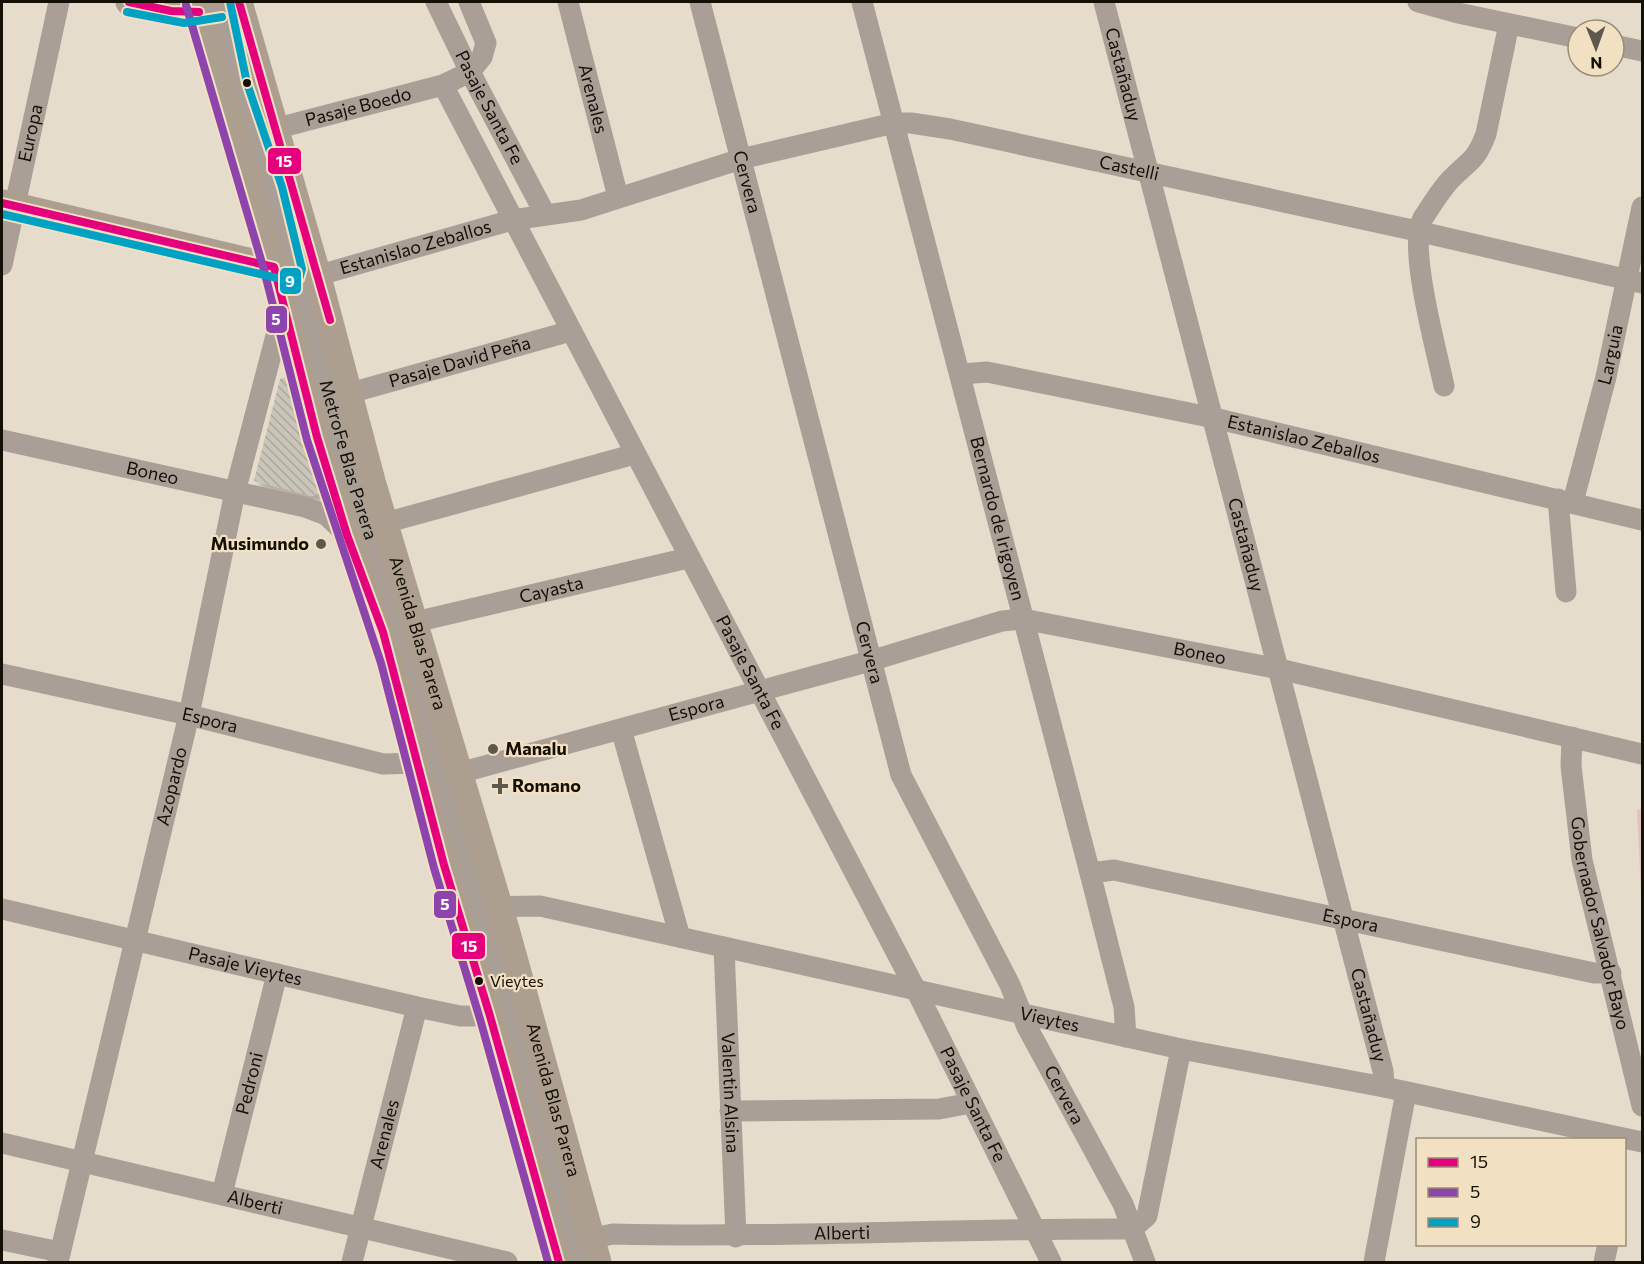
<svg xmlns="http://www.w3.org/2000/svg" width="1644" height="1264" font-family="Commissioner,sans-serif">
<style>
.park{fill:#ddc3ba}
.building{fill:url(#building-back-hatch);filter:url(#shadow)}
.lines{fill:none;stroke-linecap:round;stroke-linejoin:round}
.minor{stroke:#aa9f96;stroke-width:21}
.major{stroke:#ac9f90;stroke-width:27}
.bus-1-casing{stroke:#f1e0c1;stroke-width:12}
.bus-2-casing{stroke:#f1e0c1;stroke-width:12}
.bus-3-casing{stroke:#f1e0c1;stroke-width:12}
.bus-1{stroke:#e5007d;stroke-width:8}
.bus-2{stroke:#8e44ad;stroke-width:8}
.bus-3{stroke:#01a1c4;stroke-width:8}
.bus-dot{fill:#151006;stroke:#f1e0c1;stroke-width:2}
.poi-dot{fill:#5e574b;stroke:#f1e0c1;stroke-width:2}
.labels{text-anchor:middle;stroke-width:4.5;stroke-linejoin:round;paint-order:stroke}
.bus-label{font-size:16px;fill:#151006;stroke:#f1e0c1;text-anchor:start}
.street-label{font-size:18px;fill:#151006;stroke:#f1e0c1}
.poi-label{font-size:18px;font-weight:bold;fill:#151006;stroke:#f1e0c1;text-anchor:start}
.line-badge{stroke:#f1e0c1;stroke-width:2}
.badge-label{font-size:16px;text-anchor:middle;font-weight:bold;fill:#fff}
</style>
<defs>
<pattern id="building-back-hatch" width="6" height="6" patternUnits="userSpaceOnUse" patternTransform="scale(1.5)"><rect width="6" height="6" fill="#c9c5b8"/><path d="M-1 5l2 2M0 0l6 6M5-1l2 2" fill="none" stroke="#aca89d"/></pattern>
<filter id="shadow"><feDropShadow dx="5.5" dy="5.5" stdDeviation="3" flood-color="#0004"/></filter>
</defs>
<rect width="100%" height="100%" fill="#e6dccc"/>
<!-- park -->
<path class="park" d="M1642 809V912L1637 810Z"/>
<!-- building -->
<path class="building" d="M288 376 321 493 312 496 254 481 280 379Z"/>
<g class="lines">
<!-- minor -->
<g class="minor">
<path id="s1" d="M219 2 237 86 272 190 356 491 412 667 577 1262"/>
<path id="s2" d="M436 2 470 72 545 214"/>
<path id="s3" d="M568 2 618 197"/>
<path id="s4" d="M700 2 901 775 1010 985 1027 1027 1123 1204 1145 1262"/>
<path id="s5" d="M862 2 1090 873 1124 1007 1126 1037"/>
<path id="s6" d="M1104 2 1383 1071 1384 1087"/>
<path d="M1418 2 1458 13 1578 38"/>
<path d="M1614 45 1642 51"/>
<path id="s7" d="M443 85 917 992 1051 1262"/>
<path id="s8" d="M274 129 443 85 470 72 482 57 486 43 469 2"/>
<path id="s9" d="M2 265 59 2"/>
<path id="s10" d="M317 273 330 272 512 220 581 210 741 159 894 123H911L950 129 1417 231 1642 283"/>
<path id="s11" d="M961 374 987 372 1214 418 1642 520"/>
<path d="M1444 386C1437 352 1407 245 1423 218 1431 206 1440 191 1450 180 1469 160 1475 163 1486 134L1509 24"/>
<path id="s12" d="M350 393 571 331"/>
<path id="s13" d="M2 440 305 507 326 515 347 535"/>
<path d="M1558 499 1566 592"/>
<path id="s14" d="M1573 502 1606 377 1642 207"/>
<path d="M385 523 635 454"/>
<path id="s15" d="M415 622 688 558"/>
<path id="s16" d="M2 674 189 715 383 764 418 763"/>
<path d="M621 729 680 937"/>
<path id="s17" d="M1572 737 1571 766 1582 860 1642 1106"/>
<path id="s18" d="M459 773 870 661 1002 621 1023 619 1279 669 1642 754"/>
<path id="s19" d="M1090 873 1114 870 1594 973H1611"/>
<path id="s20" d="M486 907 540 906 1181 1049 1384 1087 1642 1142"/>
<path id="s21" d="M2 909 417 1007 460 1016H490"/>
<path id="s22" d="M724 947 736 1237"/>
<path d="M730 1111 939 1109 971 1103"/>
<path id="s23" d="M2 1143 507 1262"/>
<path id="s24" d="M222 1194 277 974"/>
<path d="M2 1240 60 1252"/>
<path id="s25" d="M579 1250 603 1236 613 1234C786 1238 959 1228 1132 1229L1147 1216 1181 1049"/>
<path id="s26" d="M58 1262 189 715 235 492 283 309"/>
<path id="s27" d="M352 1262 417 1007"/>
<path d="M1374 1262 1406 1092"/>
<path d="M1604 1262 1608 1244"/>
</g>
<!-- major -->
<g class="major">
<path d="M129 2C164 10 196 19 230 2"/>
<path d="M196 2 274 267 317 437 391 660 444 865 490 1016 559 1262"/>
<path id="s28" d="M239 2 317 273 372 481 506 929 598 1262"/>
<path d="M2 203 274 267 317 273"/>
</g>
<!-- bus-1 casing -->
<g class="bus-1-casing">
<g id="bus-1">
<path d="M129 2 171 11 199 12"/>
<path d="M239 2 330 320"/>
<path d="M2 203 274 267 317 437 347 535 383 632 444 865 490 1016 559 1262"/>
</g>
</g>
<!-- bus-2 casing -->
<g class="bus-2-casing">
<path id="bus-2" d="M186 5 264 270 307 440 381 663 434 868 480 1019 548 1262"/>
</g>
<!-- bus-3 casing -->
<g class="bus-3-casing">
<g id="bus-3">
<path d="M127 12 184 23 222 17"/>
<path d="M2 214 290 281 299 279 302 269 282 187 247 83 230 2"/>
</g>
</g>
<!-- bus-1 -->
<use href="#bus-1" class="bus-1"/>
<!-- bus-2 -->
<use href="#bus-2" class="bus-2"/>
<!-- bus-3 -->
<use href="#bus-3" class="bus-3"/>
</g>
<!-- markers -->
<g class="bus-dot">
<circle cx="247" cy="83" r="5"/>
<circle cx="479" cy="981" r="5"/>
</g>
<g class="poi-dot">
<circle cx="321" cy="544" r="6"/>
<circle cx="493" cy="749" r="6"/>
<path d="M497 777h6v6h6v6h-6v6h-6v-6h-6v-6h6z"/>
</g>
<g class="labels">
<!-- bus labels -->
<g class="bus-label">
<text x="490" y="987">Vieytes</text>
</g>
<!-- street labels -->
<g class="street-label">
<text dy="6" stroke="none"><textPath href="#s6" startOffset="75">Castañaduy</textPath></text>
<text dy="6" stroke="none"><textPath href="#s3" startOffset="100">Arenales</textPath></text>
<text dy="6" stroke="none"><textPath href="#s8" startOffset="87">Pasaje Boedo</textPath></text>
<text dy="6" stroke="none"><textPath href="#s2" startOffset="118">Pasaje Santa Fe</textPath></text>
<text dy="6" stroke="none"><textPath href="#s9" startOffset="135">Europa</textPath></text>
<text dy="6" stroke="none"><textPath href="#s10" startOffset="837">Castelli</textPath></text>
<text dy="6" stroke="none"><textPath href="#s4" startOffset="186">Cervera</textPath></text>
<text dy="6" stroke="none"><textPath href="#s10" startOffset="102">Estanislao Zeballos</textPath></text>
<text dy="6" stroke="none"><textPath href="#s14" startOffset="152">Larguia</textPath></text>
<text dy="6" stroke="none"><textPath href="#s12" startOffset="114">Pasaje David Peña</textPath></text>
<text dy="6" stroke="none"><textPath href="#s11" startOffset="350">Estanislao Zeballos</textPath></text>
<text dy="6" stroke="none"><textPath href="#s1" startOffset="476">MetroFe Blas Parera</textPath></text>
<text dy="6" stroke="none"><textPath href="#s13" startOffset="154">Boneo</textPath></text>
<text dy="6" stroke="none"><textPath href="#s5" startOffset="534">Bernardo de Irigoyen</textPath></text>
<text dy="6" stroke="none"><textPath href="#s6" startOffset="561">Castañaduy</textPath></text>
<text dy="6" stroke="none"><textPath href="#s15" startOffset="140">Cayasta</textPath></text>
<text dy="6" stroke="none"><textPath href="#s28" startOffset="656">Avenida Blas Parera</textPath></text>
<text dy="6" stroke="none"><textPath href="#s4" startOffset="672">Cervera</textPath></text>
<text dy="6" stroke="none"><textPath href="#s18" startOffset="765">Boneo</textPath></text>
<text dy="6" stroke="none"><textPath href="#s7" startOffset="663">Pasaje Santa Fe</textPath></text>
<text dy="6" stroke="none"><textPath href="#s18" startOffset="246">Espora</textPath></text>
<text dy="6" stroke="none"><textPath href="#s16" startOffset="213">Espora</textPath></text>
<text dy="6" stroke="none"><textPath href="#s26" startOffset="489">Azopardo</textPath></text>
<text dy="6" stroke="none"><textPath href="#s19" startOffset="266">Espora</textPath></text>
<text dy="6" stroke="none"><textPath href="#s17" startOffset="189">Gobernador Salvador Bayo</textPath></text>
<text dy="6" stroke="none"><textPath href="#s21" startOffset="250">Pasaje Vieytes</textPath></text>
<text dy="6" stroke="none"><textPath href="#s6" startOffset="1047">Castañaduy</textPath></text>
<text dy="6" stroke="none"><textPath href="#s20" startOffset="576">Vieytes</textPath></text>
<text dy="6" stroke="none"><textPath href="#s24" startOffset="114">Pedroni</textPath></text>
<text dy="6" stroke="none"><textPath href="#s22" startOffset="146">Valentin Alsina</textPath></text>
<text dy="6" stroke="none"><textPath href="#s4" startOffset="1158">Cervera</textPath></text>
<text dy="6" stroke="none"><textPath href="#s28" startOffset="1142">Avenida Blas Parera</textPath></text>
<text dy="6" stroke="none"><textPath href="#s7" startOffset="1149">Pasaje Santa Fe</textPath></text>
<text dy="6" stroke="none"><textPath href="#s27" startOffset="132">Arenales</textPath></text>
<text dy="6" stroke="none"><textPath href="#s23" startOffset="260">Alberti</textPath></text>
<text dy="6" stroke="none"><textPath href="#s25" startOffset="267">Alberti</textPath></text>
</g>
<!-- poi labels -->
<g class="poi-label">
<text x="309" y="550" text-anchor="end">Musimundo</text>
<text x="505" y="755">Manalu</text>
<text x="512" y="792">Romano</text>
</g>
</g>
<g class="line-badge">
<rect x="267" y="147" width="35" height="28" rx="6" fill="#e5007d"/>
<rect x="279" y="267" width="23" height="28" rx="6" fill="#01a1c4"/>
<rect x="265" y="305" width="23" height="29" rx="6" fill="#8e44ad"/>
<rect x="433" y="890" width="24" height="29" rx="6" fill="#8e44ad"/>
<rect x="451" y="932" width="35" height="28" rx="6" fill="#e5007d"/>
</g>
<g class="badge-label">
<text x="284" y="167">15</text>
<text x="290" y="287">9</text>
<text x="276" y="325">5</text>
<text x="445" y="910">5</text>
<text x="469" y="952">15</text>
</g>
<!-- border -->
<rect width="1644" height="1264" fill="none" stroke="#151006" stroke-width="6"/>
<!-- legend -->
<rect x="1416" y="1138" width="210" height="108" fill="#f1e0c1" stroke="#998d76" stroke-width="1.5"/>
<rect x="1428" y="1158" width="30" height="9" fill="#e5007d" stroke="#998d76" stroke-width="1.5"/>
<text x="1470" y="1168" font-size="18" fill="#151006">15</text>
<rect x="1428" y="1188" width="30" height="9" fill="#8e44ad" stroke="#998d76" stroke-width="1.5"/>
<text x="1470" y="1198" font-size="18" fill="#151006">5</text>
<rect x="1428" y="1218" width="30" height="9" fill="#01a1c4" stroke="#998d76" stroke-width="1.5"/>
<text x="1470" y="1228" font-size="18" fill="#151006">9</text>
<!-- north arrow -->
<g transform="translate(1596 48) rotate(179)"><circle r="28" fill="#f1e0c1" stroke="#998d76" stroke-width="1.5"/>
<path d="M0-4.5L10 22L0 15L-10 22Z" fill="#5e574b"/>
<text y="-9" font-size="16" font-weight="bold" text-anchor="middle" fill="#151006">N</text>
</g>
</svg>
